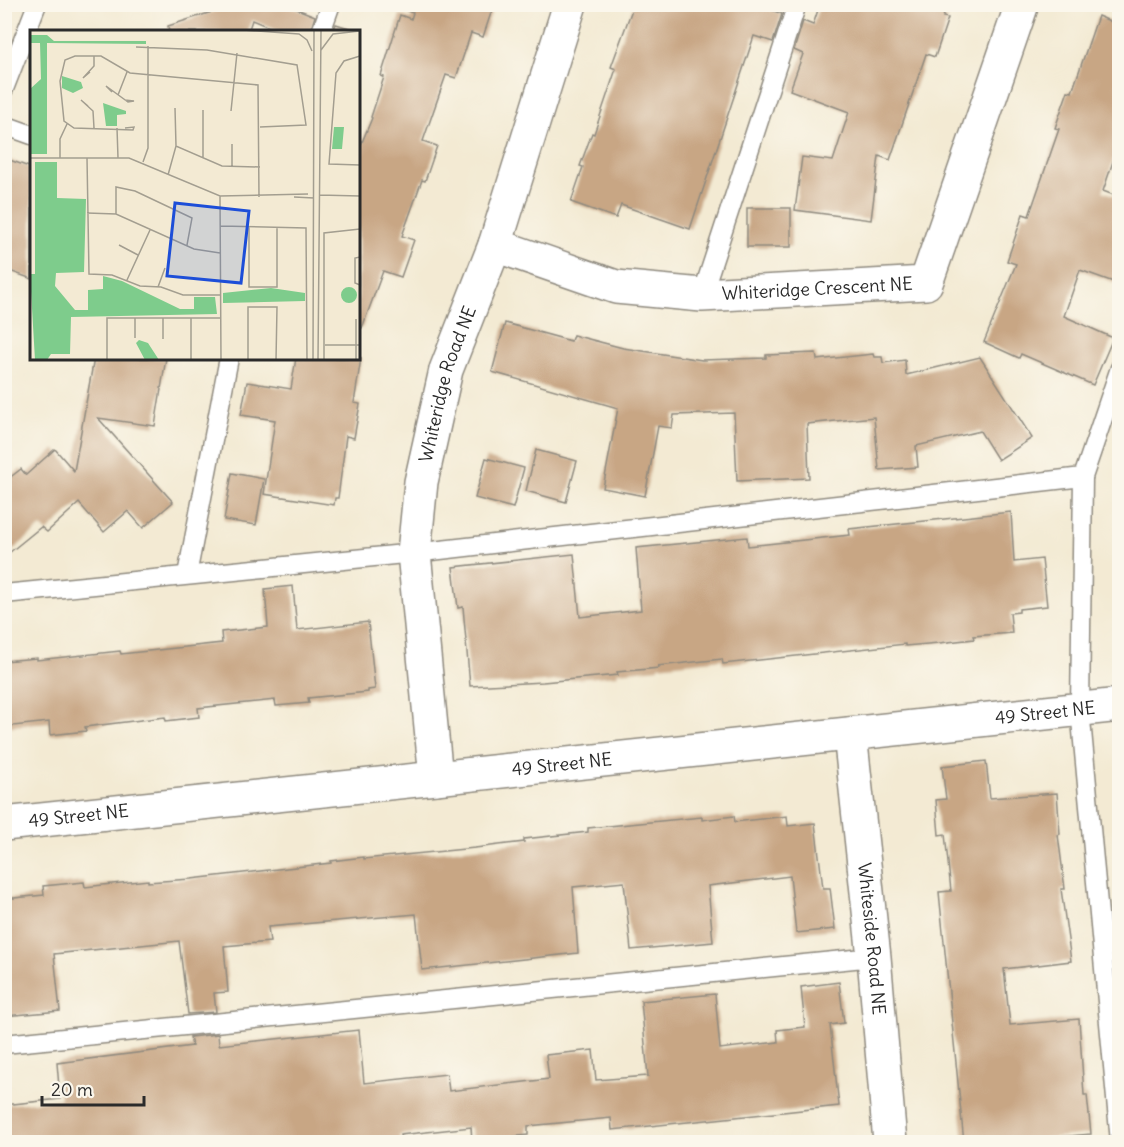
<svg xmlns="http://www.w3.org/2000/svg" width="1124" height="1147" font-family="Delius,sans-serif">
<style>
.building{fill:#c8a684}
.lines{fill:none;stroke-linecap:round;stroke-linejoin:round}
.lane-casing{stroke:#8f8a7f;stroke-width:21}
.street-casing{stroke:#8f8a7f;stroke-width:36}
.lane{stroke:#fff;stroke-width:18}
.street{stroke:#fff;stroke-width:33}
.labels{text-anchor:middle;stroke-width:6;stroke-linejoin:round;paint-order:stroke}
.street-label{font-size:18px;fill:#2b2b2b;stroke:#fbf7ec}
.inset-road{fill:none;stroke:#a39e90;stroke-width:1.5}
.view{fill:#1d4ed8;fill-opacity:0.15;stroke:#1d4ed8;stroke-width:3}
.inset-edge{fill:none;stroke:#2b2b2b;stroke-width:3}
</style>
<rect width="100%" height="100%" fill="#fbf7ec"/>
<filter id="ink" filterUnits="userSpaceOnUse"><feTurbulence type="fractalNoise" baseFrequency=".0167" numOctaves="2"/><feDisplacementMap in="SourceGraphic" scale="12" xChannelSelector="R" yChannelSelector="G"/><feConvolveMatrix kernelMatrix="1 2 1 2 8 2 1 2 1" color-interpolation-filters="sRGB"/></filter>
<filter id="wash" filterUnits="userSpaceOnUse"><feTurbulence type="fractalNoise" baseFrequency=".008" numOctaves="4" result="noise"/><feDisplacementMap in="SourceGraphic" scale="24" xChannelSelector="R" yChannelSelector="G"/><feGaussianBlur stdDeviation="1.35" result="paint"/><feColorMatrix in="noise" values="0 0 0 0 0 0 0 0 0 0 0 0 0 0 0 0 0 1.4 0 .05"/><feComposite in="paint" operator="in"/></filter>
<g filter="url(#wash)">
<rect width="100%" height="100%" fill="#f3ead3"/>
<g id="blocks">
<!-- building -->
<g class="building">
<path d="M217 4H284L315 16 310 32H281L252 20 248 32H169L168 26 221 9 217 7Z"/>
<path d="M402 4H494L483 37 471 33 456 78 446 75 423 141 437 146 425 181 422 180 402 236 414 240 401 277 383 271 362 328H358V152L372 118 371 117 384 77 381 76 400 15 411 19 413 13 401 9Z"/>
<path d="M634 4H756L782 14 773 42 754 36 690 229 621 205 616 218 571 202 583 167 580 166 592 133 594 134 616 69 611 67Z"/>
<path d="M820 4H948L943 17 948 18 935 57 926 54 890 160 879 156 871 220 795 210 802 157 833 161 849 112 790 90 803 54 794 50 803 21 813 25Z"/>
<path d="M1098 16 1119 25V144L1103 191 1119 197V284L1080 270 1064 316 1113 338 1093 385 1021 354 1019 358 984 342 1016 264 1007 261 1023 214 1029 216 1059 129 1055 128 1068 91 1072 92Z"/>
<path d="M336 24 349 28 348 32H333Z"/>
<path d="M4 158 32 168V279L4 269Z"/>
<rect x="747" y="208" width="44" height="39"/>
<path d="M505 323 571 341 573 335 623 348 702 360 766 358V355L816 353 817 360 873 354 874 357H882L883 363 905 360 906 375 980 357 1032 438 998 460 980 431 916 446 918 467 879 470 874 417 807 424 809 478 737 481 734 413 674 415 672 428 658 426 645 496 603 488 618 408 492 372Z"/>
<path d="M94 358H166L155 426 98 418 173 502 143 528 128 511 104 532 79 503 47 532 41 527 4 557V482L21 469 26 475 55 449 74 471Z"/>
<path d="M296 358H361L354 403 360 404 354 438 346 436 338 498H335L334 505 264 494 275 420 241 415 247 382 291 389Z"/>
<path d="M536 450 577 461 566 502 526 491Z"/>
<path d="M486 458 524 468 513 508 475 498Z"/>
<path d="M232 473 264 479 256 525 224 520Z"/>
<path d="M1011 512 1014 562 1042 559 1047 606 1019 609V612L1010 613 1012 633 973 636 974 639 939 643 905 646V644L723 664 722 659 658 666 659 668 617 672 618 675 543 682 470 686 463 607 458 608 453 567 574 554 580 617 641 610 636 548 747 537 748 546 850 535 849 529Z"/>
<path d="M293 586 297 630 368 622 375 689 368 690V692L308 698 309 703 276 706 275 700 198 708 199 717 166 721 165 717 85 727 86 731 50 735 49 722 4 727V661L37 658V660L120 651 121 654 222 643 221 632 268 627 265 589Z"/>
<path d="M986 761 990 798 1057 793 1060 834 1058 835 1065 889H1061L1071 961 1004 969 1010 1025 1079 1019 1084 1095H1087L1091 1134 1027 1140V1143H964L939 892 951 891 945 834 939 835 936 800 946 799 942 766Z"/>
<path d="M734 816 735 822 787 816 788 826 815 823 823 888H830L835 929 796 933 790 876 708 886 713 942 631 950 624 882 573 887 578 953 422 970 416 914 268 927 270 942 224 946 228 992 214 993 216 1012 188 1014 179 941 54 954 60 1011 4 1016V899L44 895 43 886 84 882 85 887 148 880V882L191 879 331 863V861L364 857V859L475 848 524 842V839L588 832V828L702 817V820Z"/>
<path d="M839 982 844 1023 830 1025 839 1106 612 1130 611 1118 528 1126V1135L472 1141 471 1127 400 1135 401 1143H4V1105L60 1099 57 1063 192 1046 190 1037 218 1034 219 1045 359 1030 364 1083 447 1074 449 1091 549 1079 546 1055 593 1050 596 1080 648 1076 641 1001 715 994 720 1049 778 1042 777 1030 805 1027 801 987Z"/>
</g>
</g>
</g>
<g filter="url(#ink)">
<use href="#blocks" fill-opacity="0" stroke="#8f8a7f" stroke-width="1.5"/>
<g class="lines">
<!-- lane casing -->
<g class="lane-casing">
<g id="lane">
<path d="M321 32 331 4"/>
<path d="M4 89 37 4"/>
<path d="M4 125 32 135"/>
<path d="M702 295 797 4"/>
<path d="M1083 477 1080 709 1120 1142"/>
<path d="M187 575 229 358"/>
<path d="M4 594 414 553 1083 477 1120 368"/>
<path d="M4 1044 874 957"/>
</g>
</g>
<!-- street casing -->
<g class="street-casing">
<g id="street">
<path id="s1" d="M495 245 616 287 702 295 926 283 1022 4"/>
<path id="s2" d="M850 734 874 957 890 1142"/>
<path id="s3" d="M436 778 414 553 421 482 446 370 495 245 570 4"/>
<path id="s4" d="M4 824 1120 705"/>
</g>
</g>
<!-- lane -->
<use href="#lane" class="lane"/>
<!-- street -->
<use href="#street" class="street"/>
</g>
</g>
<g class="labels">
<!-- street labels -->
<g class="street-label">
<text dy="6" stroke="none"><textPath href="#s1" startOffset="330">Whiteridge Crescent NE</textPath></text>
<text dy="6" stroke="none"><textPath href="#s3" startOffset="399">Whiteridge Road NE</textPath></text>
<text dy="6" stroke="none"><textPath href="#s4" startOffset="1047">49 Street NE</textPath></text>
<text dy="6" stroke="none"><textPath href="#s4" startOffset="561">49 Street NE</textPath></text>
<text dy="6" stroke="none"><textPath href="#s4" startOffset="75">49 Street NE</textPath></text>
<text dy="6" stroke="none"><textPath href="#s2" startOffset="206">Whiteside Road NE</textPath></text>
</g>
</g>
<!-- overview -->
<g transform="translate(30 30)">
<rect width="330" height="330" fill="#f3ead3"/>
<path d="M0 5H17L24 11H116V14L17 13V124H0V59L11 49 10 13H0ZM32 46 51 52 53 58 43 63 32 58ZM73 73 96 81V84L87 85V96H76ZM304 97H314L312 119H302ZM5 132H27V168L56 169 54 242 26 243 25 256 45 280H58V260L73 259V246L92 251 150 279H164V267H185L187 284 41 287 40 324H21L17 330H5L0 244H5ZM311 265a8 8 0 1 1 16 0a8 8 0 1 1-16 0ZM241 258 275 263V271L193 273V263ZM109 310 118 313 129 330H115L106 313Z" fill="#7ecc8c"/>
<path class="inset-road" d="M213 0 269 4 277 10 282 21M106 17 177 20 267 35 276 95 230 97M291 20 303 4 330 1M330 26 314 31 306 43 299 134 330 135M60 42 53 48 64 36V26M82 62 76 56 98 72 104 71 95 70M88 65 97 42M58 76 51 70 63 81 64 98M145 78 146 116M173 80V128M201 81 207 23M87 98 88 128M95 98 104 97 103 100 44 98 34 91 30 51 35 30 45 26H71L100 43 228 55 229 167M0 128H99L190 166 278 164M30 128V109L37 94M57 128 59 244 82 245 110 256 131 257 153 265H190M113 132 118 118V16M202 137V114M138 145 146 116 192 136 230 137M289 165 330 166M190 166 191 330M264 167 284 168M57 183 86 184 164 219 190 223M86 184V157L105 161 162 188 157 215M190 196 276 198 277 330M219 196V257H247V197M89 215 108 225M330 227 325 228V253L330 255M97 250 120 200M128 257 135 238M133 288V309M161 288V330M326 289V330M105 308V288M295 315H330M22 330H48M77 330V288H190M218 330V277H247L246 330M283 330 284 0M288 330 291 0M294 330V203L330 199"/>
<path class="view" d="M145 173 219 181 211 253 137 246Z"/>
<rect width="330" height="330" class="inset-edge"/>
</g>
<!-- margin -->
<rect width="1124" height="1147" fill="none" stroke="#fbf7ec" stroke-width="24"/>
<!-- scale -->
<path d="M42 1096v9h102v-9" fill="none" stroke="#2b2b2b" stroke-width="3"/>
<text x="51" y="1096" font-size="18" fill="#2b2b2b" stroke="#fbf7ec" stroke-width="4.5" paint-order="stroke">20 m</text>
</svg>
